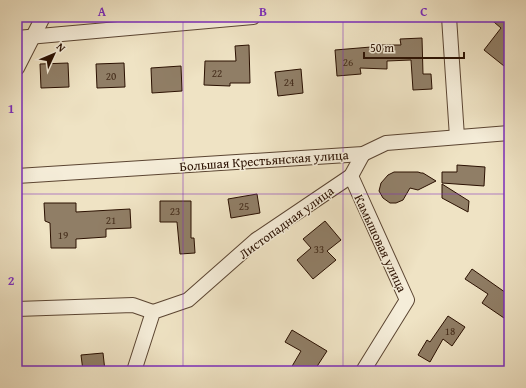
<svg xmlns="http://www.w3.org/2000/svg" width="526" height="388" font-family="'Gentium Book Plus',serif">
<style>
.building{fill:#907e66;stroke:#2a1001}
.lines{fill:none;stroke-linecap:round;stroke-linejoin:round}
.minor-casing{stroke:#5b4532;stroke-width:16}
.minor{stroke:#f5edd9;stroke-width:14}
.grid{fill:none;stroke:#7b2cbf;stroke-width:1;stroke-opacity:0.55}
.labels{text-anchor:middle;stroke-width:3;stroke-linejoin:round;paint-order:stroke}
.number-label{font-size:11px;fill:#442c1a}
.street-label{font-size:13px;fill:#2a1001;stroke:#f5edd9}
.neatline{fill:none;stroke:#7b2cbf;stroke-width:1.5}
.grid-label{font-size:13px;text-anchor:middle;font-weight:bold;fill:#7b2cbf}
</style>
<rect width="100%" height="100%" fill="#efe3c4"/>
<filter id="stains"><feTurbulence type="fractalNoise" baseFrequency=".005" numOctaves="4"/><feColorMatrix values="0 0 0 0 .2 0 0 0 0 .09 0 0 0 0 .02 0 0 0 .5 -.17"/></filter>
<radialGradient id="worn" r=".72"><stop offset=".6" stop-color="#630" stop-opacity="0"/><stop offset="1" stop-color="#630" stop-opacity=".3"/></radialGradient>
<!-- building -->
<g class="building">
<path d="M488 17H509V70L484 50 501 28Z"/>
<path d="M422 38 423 74H431L432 89 413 90 411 60 387 61V69L360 68 361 74 337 76 335 50 371 47V45H401L400 39Z"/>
<path d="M249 45 250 83H230V86L204 85 205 61H236L235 46Z"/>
<path d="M68 63 69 87 41 88 40 64Z"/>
<path d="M124 63 125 87 97 88 96 64Z"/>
<path d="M181 66 182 91 152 93 151 68Z"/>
<path d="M301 69 303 93 278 96 275 72Z"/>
<path d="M457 165 485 167 484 186 442 183V172H457Z"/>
<path d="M394 172H418L421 173H423L436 181 418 190 410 188 403 200 396 203H390L383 198 379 191 381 183 388 175Z"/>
<path d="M442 184 469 201 468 212 442 198Z"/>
<path d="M257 194 260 213 231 218 228 199Z"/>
<path d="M160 201H191V238H194L195 253 180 254 177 222H160Z"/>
<path d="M44 203H76V212L130 209 131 228 106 229V237L76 239V248H51L50 223 45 221Z"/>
<path d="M325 221 341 240 327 251 336 260 313 279 297 260 311 248 303 239Z"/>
<path d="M472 269 509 295V311L504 318 482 303 488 294 465 279Z"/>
<path d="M448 316 465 327 452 346 443 339 430 362 418 355 427 340 430 342Z"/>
<path d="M292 330 327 351 314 371H297L291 368 301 351 285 342Z"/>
<path d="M103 353 105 371H83L81 355Z"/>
</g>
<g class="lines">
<!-- minor casing -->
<g class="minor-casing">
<g id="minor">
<path d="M449 17 457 137"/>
<path d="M17 38 253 17"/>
<path d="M17 68 43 17"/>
<path d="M17 176 363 154 386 143 509 133"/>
<path d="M351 176 407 300 363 371"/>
<path d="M17 309 133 305 153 312"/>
<path d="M134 371 153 312 188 300 256 240 351 176 363 154"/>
</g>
</g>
<!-- minor -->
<use href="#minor" class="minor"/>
</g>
<!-- grid -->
<path class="grid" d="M183 17V371M343 17V371M17 194H509"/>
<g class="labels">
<!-- number labels -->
<g class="number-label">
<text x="348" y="66">26</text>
<text x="217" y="77">22</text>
<text x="111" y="80">20</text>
<text x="289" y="86">24</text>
<text x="244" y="210">25</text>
<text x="175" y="215">23</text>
<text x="111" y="224">21</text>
<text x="63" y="239">19</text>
<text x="319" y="253">33</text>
<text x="450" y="335">18</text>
</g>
<!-- street labels -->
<g class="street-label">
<text transform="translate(264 160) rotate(-4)" y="5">Большая Крестьянская улица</text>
<text transform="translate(286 222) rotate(-36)" y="5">Листопадная улица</text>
<text transform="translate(381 243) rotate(65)" y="5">Камышовая улица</text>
</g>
</g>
<!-- margin -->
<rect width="526" height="388" fill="none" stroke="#efe3c4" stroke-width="44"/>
<!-- north arrow -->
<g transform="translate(54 54) rotate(46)" stroke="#f5edd9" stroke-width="3" paint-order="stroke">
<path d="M0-3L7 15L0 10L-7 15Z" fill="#2a1001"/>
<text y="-6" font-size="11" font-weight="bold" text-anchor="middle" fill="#2a1001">N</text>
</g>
<!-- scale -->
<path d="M364 52v6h100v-6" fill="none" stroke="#2a1001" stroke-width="2"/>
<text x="370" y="52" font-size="12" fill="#2a1001" stroke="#f5edd9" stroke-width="3" paint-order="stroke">50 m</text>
<rect x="22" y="22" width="482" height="344" class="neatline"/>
<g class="grid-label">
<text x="102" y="16">A</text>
<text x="263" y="16">B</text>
<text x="424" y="16">C</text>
<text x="11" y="113">1</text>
<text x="11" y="285">2</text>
</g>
<rect width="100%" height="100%" filter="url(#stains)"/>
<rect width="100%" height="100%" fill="url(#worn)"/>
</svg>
